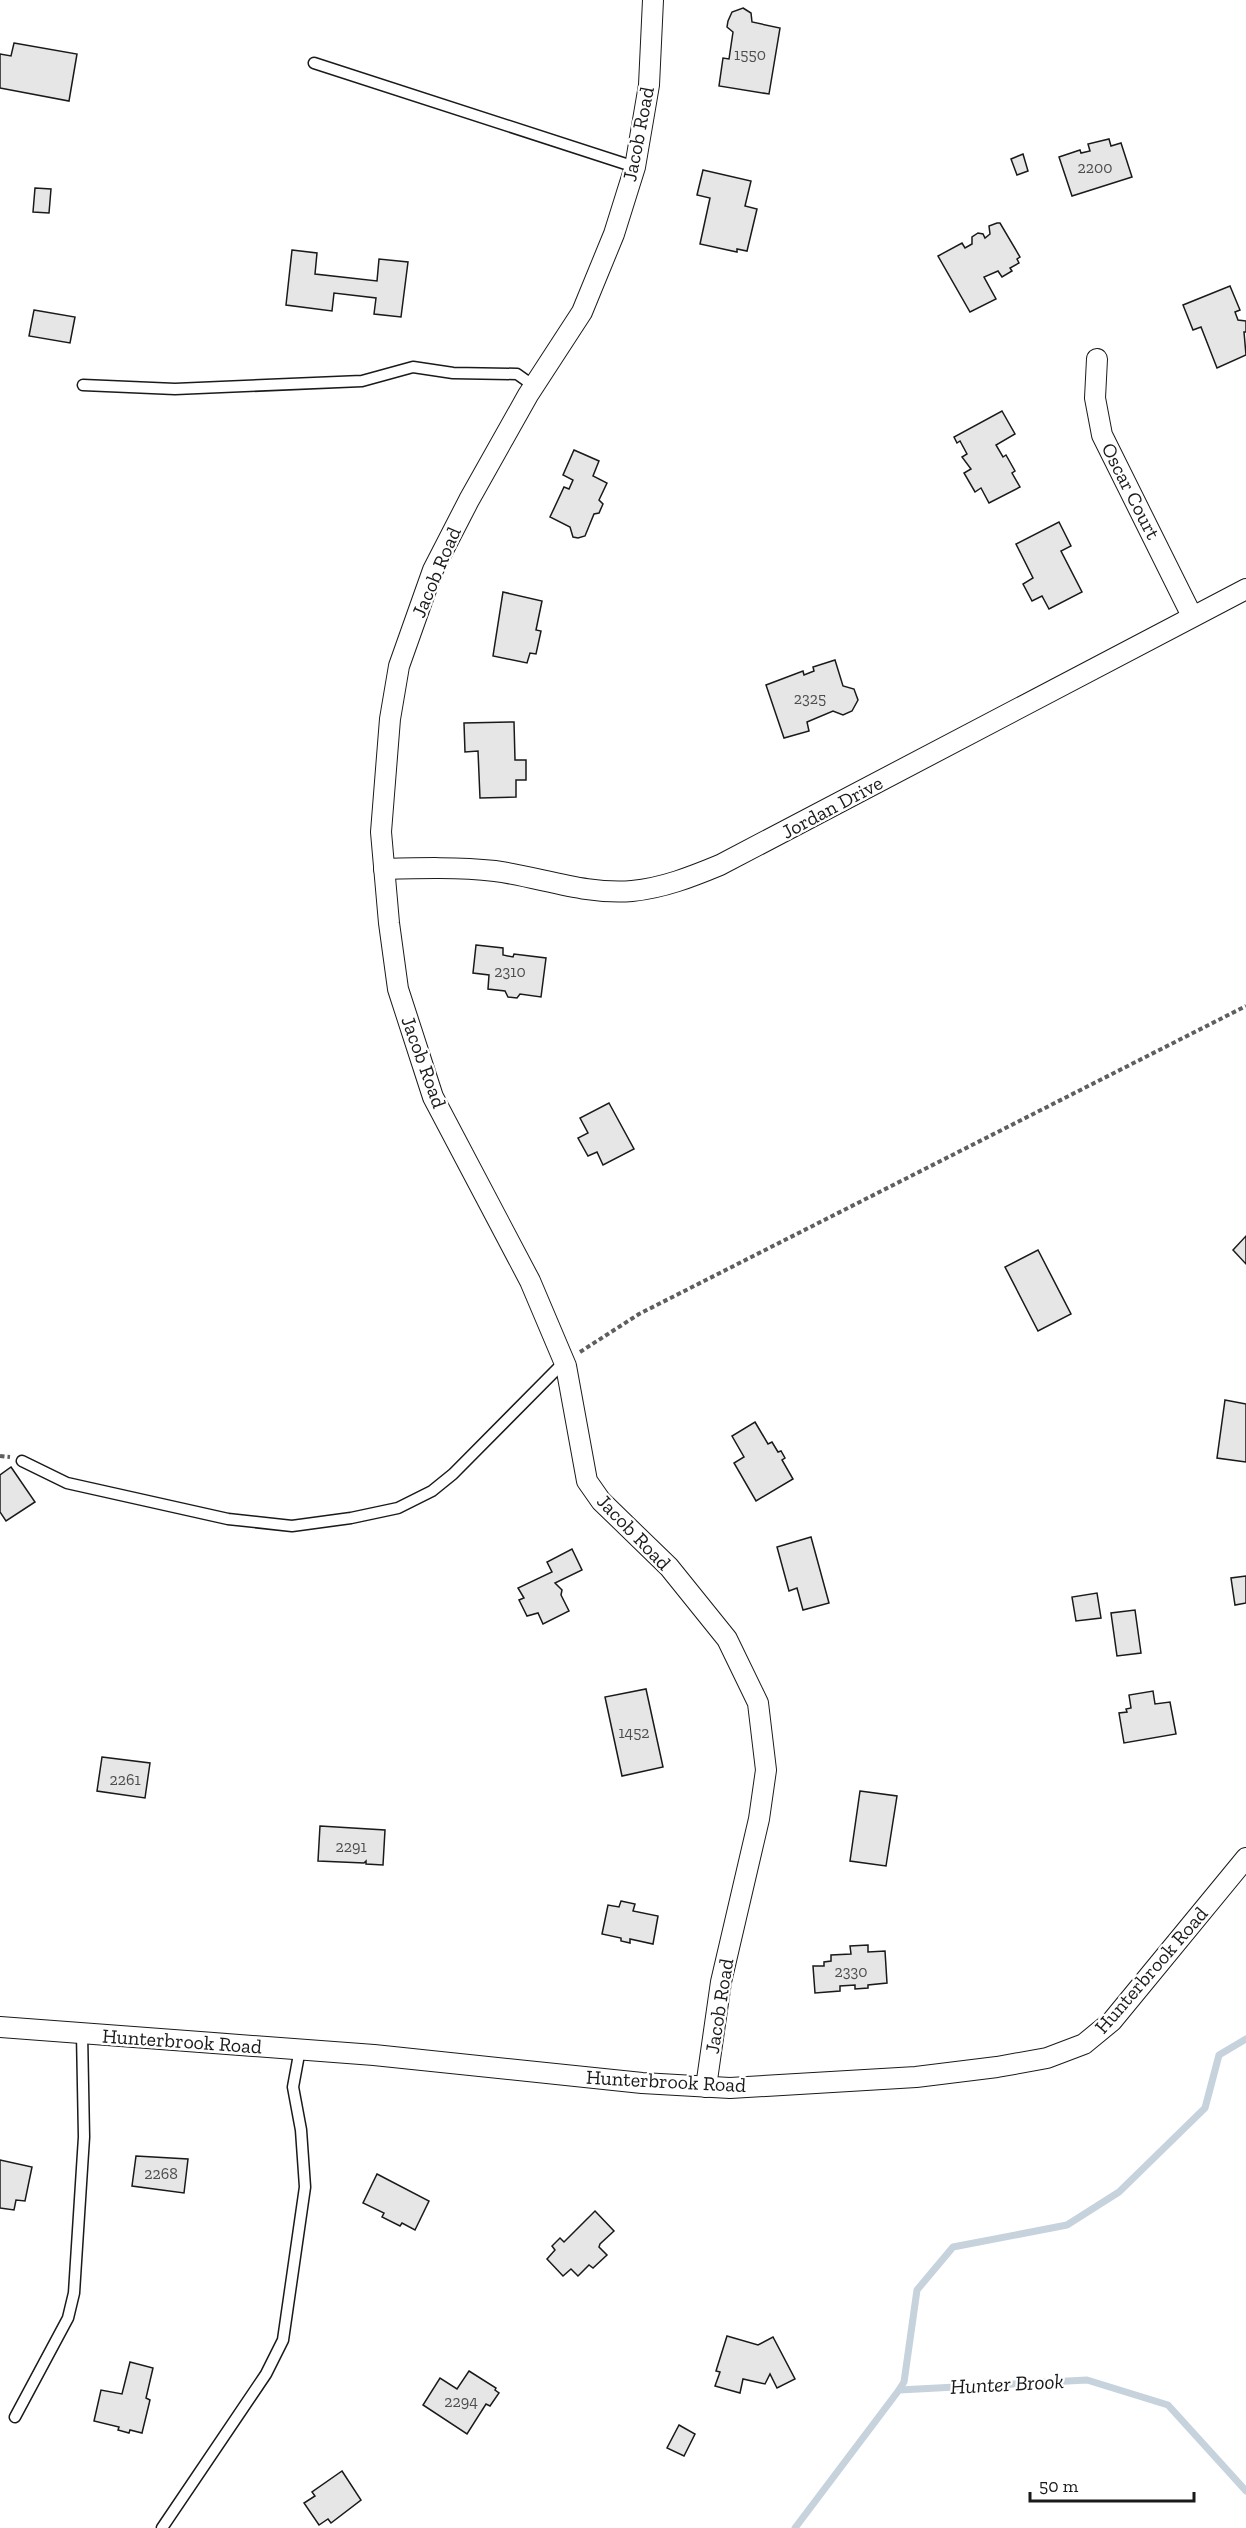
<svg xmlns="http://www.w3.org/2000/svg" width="1246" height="2528" font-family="'Zilla Slab',serif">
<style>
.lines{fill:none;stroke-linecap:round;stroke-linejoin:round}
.stream{stroke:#c6d2dc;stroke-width:7}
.building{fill:#e6e6e6;stroke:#1a1a1a;stroke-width:1.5}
.lane-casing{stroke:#1a1a1a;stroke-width:13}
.street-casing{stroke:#1a1a1a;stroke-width:22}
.path{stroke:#5f5f5f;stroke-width:4;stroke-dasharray:4.5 3;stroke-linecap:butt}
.lane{stroke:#fff;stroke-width:10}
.street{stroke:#fff;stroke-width:20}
.labels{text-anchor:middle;stroke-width:4.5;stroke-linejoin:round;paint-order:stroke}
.number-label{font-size:16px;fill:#4d4d4d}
.street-label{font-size:20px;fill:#1a1a1a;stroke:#fff}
.water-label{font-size:21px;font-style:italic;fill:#1a1a1a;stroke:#fff}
</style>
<rect width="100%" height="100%" fill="#fff"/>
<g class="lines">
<!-- stream -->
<g class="stream">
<path d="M899 2390 904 2382 917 2290 953 2247 1067 2225 1119 2192 1205 2108 1219 2055 1246 2039"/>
<path d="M795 2528 899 2390 1087 2380 1168 2405 1246 2491"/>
</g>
</g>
<!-- building -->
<g class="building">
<path d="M743 8 751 13 752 22 780 28 769 94 719 86 723 58 729 59 733 32 727 27 728 21 732 12Z"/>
<path d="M14 43 77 54 69 101 0 88V54L11 56Z"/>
<path d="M1109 139 1111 146 1121 143 1132 177 1072 196 1059 157 1080 150 1081 153 1090 151 1088 144Z"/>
<path d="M1023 154 1028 171 1017 175 1011 159Z"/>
<path d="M703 170 751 181 745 206 757 209 747 251 737 249V252L700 244 710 198 697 195Z"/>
<path d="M35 188 51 189 49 213 33 212Z"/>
<path d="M997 223H1000L1020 257 1017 259 1019 263 1010 268 1012 271 1002 277 998 271 984 277 996 299 970 312 938 256 962 243 965 248 972 244V237L978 233 983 234 985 238 990 234 989 226Z"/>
<path d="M292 250 317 253 315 274 377 281 379 259 408 262 401 317 374 314 376 298 334 293 332 311 286 305Z"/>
<path d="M1230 286 1240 310 1235 312 1238 320 1246 321V332H1244L1246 355 1217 368 1201 327 1193 330 1183 305Z"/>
<path d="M34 310 75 317 70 343 29 336Z"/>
<path d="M1002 411 1015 434 996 445 1003 457 1006 455 1015 471 1012 473 1020 487 989 503 981 488 975 492 964 473 971 469 962 457 967 454 960 441 957 443 954 437Z"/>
<path d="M574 450 599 461 593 476 607 483 599 500 603 504 599 513 594 514 585 536 578 538 573 537 570 527 550 517 564 487 569 489 573 480 563 475Z"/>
<path d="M1059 522 1071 546 1061 551 1082 592 1049 609 1042 596 1032 601 1023 584 1033 578 1016 544Z"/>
<path d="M503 592 542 601 536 630 541 631 536 654 530 653 527 663 493 656Z"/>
<path d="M835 660 843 686 854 689 858 700 852 711 843 715 833 711 807 722 809 731 784 738 766 685 803 671 804 675 814 671 813 667Z"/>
<path d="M514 722 515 760H526V780H516V797L480 798 478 751 465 752 464 723Z"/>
<path d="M476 945 503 948V955L513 957 514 954 546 958 541 997 520 994 517 998 508 997 505 991 488 989 489 975 473 973Z"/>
<path d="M609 1103 634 1149 603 1165 597 1152 588 1156 578 1138 588 1133 580 1118Z"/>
<path d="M1246 1236V1264L1233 1250Z"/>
<path d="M1038 1250 1071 1314 1038 1331 1005 1267Z"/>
<path d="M1225 1400 1246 1404V1462L1217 1458Z"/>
<path d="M755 1422 768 1444 772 1442 778 1452 781 1451 785 1458 782 1460 793 1479 756 1501 734 1463 744 1457 732 1436Z"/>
<path d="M11 1467 35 1502 6 1521 0 1512V1475Z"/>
<path d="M811 1537 829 1603 803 1610 797 1588 789 1591 777 1547Z"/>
<path d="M572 1549 582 1570 555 1583 562 1590 561 1595 569 1611 543 1624 538 1613 527 1616 519 1600 524 1598 518 1588 552 1572 547 1562Z"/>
<path d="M1246 1576V1603L1235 1605 1231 1578Z"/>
<path d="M1097 1593 1101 1618 1076 1621 1072 1597Z"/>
<path d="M1135 1610 1141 1653 1117 1656 1111 1613Z"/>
<path d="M646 1689 663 1767 622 1776 605 1697Z"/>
<path d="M1153 1691 1155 1704 1170 1702 1176 1734 1124 1743 1119 1713 1127 1712 1126 1709 1131 1708 1129 1695Z"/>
<path d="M102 1757 150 1763 145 1798 97 1791Z"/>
<path d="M860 1791 897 1796 886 1866 850 1861Z"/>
<path d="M320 1826 385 1830 383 1865 366 1864V1861L364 1863 318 1861Z"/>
<path d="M621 1901 635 1904 633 1911 658 1916 653 1944 630 1939V1943L621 1941V1938L602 1934 608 1905 619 1907Z"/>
<path d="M868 1945V1952L885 1951 887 1983 868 1985V1988L855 1989V1985L840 1986V1991L815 1993 813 1966H824V1962L831 1961V1955L851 1954 850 1946Z"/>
<path d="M136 2156 188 2159 184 2193 132 2186Z"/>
<path d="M0 2160 32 2167 25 2201 16 2200 14 2210 0 2208Z"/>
<path d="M377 2174 429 2201 415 2230 402 2223 400 2226 382 2217 384 2213 363 2203Z"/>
<path d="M595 2211 614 2231 600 2244 599 2247 607 2255 593 2268 589 2265 578 2276 571 2269 563 2276 547 2259 555 2250 552 2246 560 2238 564 2242Z"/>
<path d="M727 2336 758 2345 773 2337 795 2379 777 2388 770 2374 765 2384 743 2379 740 2393 715 2386 720 2372 716 2371Z"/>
<path d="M130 2362 153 2368 146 2398 150 2400 142 2433 130 2430 129 2433 118 2430 119 2427 94 2421 101 2390 122 2394Z"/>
<path d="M469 2371 496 2388 495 2390 499 2393 490 2406 486 2404 467 2434 423 2405 440 2378 457 2389Z"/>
<path d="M679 2425 695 2434 684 2456 667 2448Z"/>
<path d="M342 2471 361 2500 331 2523 328 2519 319 2525 304 2503 315 2496 312 2492Z"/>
</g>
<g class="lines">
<!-- lane casing -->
<g class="lane-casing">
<g id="lane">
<path d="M314 63 635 167"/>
<path d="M83 385 175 389 362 381 413 367 453 373 517 374 534 386"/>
<path d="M22 1461 67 1483 228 1519 292 1526 351 1518 398 1508 432 1491 453 1474 564 1362"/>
<path d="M15 2417 68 2318 74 2293 84 2137 82 2033"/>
<path d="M162 2528 266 2374 283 2340 305 2187 301 2130 293 2087 300 2049"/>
</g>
</g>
<!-- street casing -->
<g class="street-casing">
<g id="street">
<path d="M653 0 649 85 635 167 614 234 582 312 528 395 469 500 433 570 399 666 390 719 381 832 389 923 398 989 433 1097 530 1281 566 1366 587 1481 601 1501 669 1567 727 1639 758 1703 766 1770 759 1819 721 1982 706 2087"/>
<path d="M1097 359 1095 398 1102 435 1192 616"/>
<path d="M384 869C421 868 459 867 495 871 540 877 586 895 632 891 663 888 691 877 720 865L1246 589"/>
<path d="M0 2027 374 2055 642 2083 730 2088 916 2077 997 2067 1047 2058 1084 2044 1112 2021 1246 1858"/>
</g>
</g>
<!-- path -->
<g class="path">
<path d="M580 1352 639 1314 1246 1006"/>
<path d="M0 1456 10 1457"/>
</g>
<!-- lane -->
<use href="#lane" class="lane"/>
<!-- street -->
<use href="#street" class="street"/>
</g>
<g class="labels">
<!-- number labels -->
<g class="number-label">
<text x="750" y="60">1550</text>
<text x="1095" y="173">2200</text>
<text x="810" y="704">2325</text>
<text x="510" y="977">2310</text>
<text x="634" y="1738">1452</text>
<text x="125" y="1785">2261</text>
<text x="351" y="1852">2291</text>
<text x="851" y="1977">2330</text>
<text x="161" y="2179">2268</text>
<text x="461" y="2407">2294</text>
</g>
<!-- street labels -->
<g class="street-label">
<text transform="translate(638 134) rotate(-79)" y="7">Jacob Road</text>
<text transform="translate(1131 491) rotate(63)" y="7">Oscar Court</text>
<text transform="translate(436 572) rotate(-67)" y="7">Jacob Road</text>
<text transform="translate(832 807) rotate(-28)" y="7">Jordan Drive</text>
<text transform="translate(424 1062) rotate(70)" y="7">Jacob Road</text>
<text transform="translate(634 1532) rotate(46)" y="7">Jacob Road</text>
<text transform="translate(1151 1970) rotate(-49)" y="7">Hunterbrook Road</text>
<text transform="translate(719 2006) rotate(-81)" y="7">Jacob Road</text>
<text transform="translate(182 2041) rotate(4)" y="7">Hunterbrook Road</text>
<text transform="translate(666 2081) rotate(3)" y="7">Hunterbrook Road</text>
</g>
<!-- water labels -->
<g class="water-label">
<text transform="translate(1007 2384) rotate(-3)" y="7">Hunter Brook</text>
</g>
</g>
<!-- scale -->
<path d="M1030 2492v9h164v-9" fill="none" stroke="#1a1a1a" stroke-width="3"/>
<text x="1039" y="2492" font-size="18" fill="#1a1a1a" stroke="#ffffff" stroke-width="4.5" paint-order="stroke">50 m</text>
</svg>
